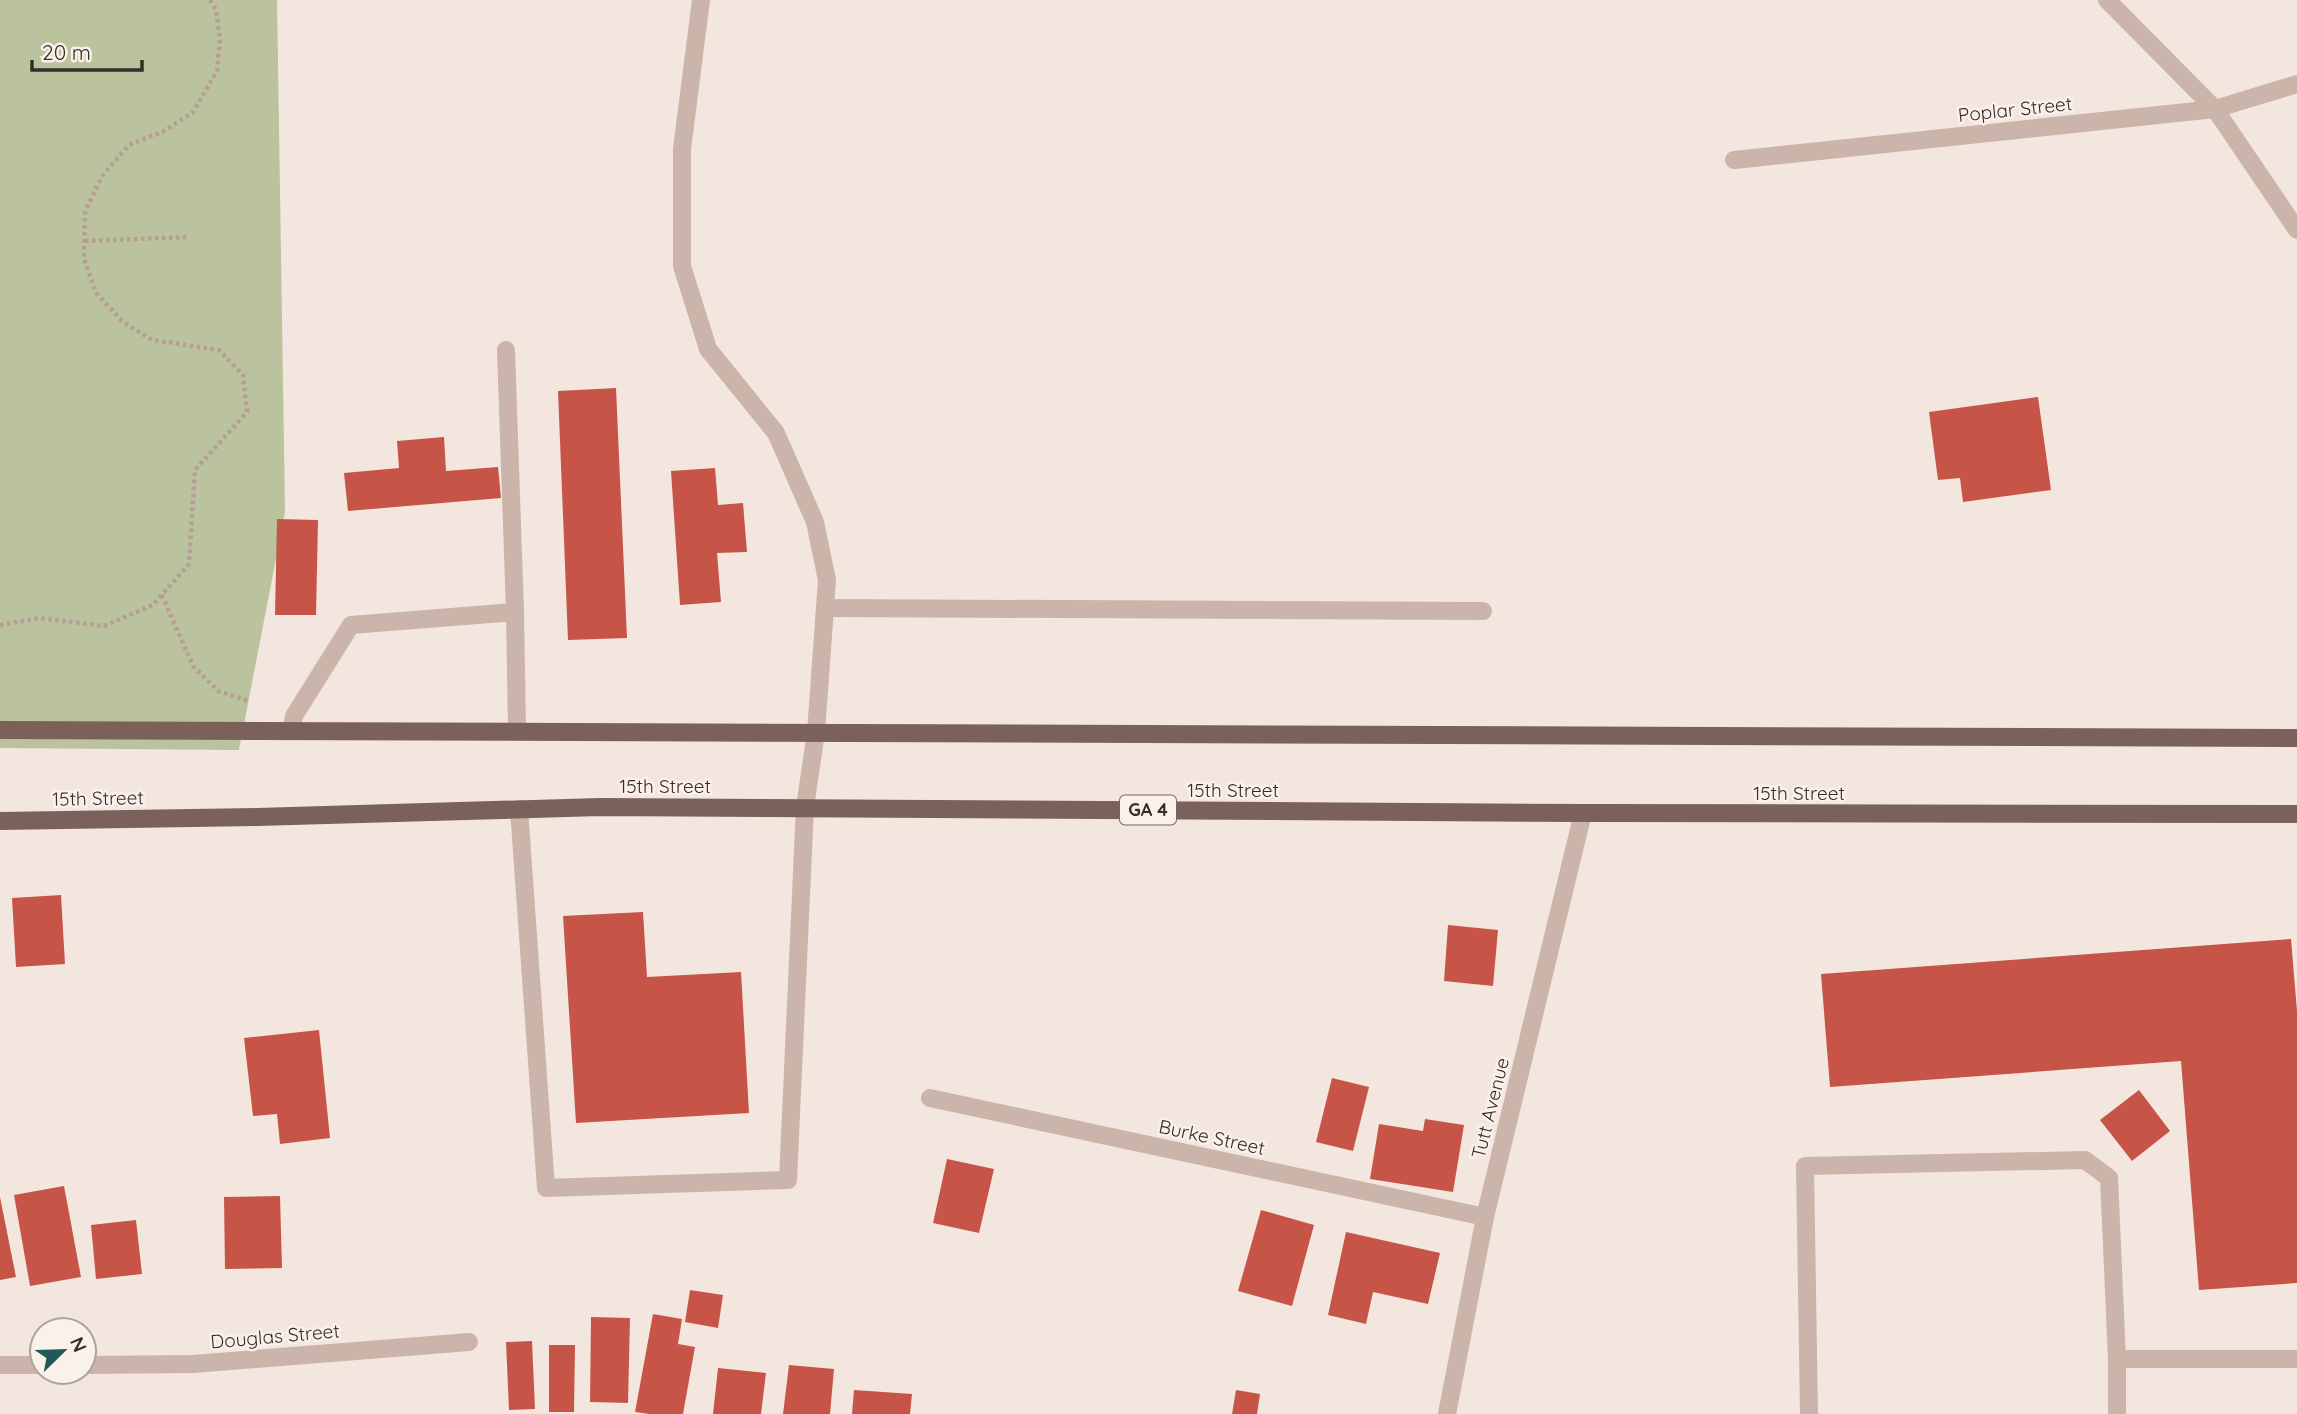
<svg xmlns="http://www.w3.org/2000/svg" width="2297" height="1414" font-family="Quicksand,sans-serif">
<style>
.green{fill:#bbc29e}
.building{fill:#c65548}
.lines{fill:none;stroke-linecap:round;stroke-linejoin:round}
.path{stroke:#b79e94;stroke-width:4.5;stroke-dasharray:3.5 3.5;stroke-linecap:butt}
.minor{stroke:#cbb4aa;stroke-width:18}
.major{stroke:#7a615a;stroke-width:18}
.labels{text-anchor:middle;stroke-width:5;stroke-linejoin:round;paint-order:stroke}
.shield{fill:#faf1eb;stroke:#726763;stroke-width:2}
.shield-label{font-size:18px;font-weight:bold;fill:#382c29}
.street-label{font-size:19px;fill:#382c29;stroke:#faf1eb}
</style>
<rect width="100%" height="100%" fill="#f3e6de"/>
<!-- green -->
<path class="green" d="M0 0H277L285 512 239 750 0 748Z"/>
<!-- building -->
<g class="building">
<path d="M616 388 627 638 568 640 558 391Z"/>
<path d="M2038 397 2051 490 1963 502 1960 478 1938 480 1929 412Z"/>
<path d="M444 437 446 471 498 467 501 498 348 511 344 473 399 468 397 441Z"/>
<path d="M715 468 718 505 743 503 747 552 717 553 721 602 680 605 671 471Z"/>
<path d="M277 519 318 520 316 615H275Z"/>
<path d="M61 895 65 964 16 967 12 898Z"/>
<path d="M643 912 647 977 741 972 749 1113 576 1123 563 916Z"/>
<path d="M1448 925 1498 930 1493 986 1444 981Z"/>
<path d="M2291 939 2297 1011V1283L2199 1290 2181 1061 1830 1087 1821 974Z"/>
<path d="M319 1030 330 1138 280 1144 277 1114 253 1116 244 1038Z"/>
<path d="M1332 1078 1369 1087 1353 1151 1316 1142Z"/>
<path d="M2139 1090 2170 1131 2132 1161 2100 1120Z"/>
<path d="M1425 1119 1464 1125 1453 1192 1370 1179 1379 1124 1423 1131Z"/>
<path d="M947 1159 994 1169 979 1233 933 1223Z"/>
<path d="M64 1186 81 1277 30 1286 14 1195Z"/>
<path d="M280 1196 282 1268 225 1269 224 1197Z"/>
<path d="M0 1197 16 1277 0 1280Z"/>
<path d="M1261 1210 1314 1225 1292 1306 1238 1291Z"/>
<path d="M136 1220 142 1274 96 1279 91 1225Z"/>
<path d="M1346 1232 1440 1253 1428 1304 1373 1292 1366 1324 1328 1315Z"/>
<path d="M690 1290 723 1295 718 1328 685 1322Z"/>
<path d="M653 1314 682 1319 678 1344 695 1347 683 1414H649L635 1412Z"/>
<path d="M591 1317 630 1318 628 1403 590 1402Z"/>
<path d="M532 1341 535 1409 509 1410 506 1342Z"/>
<path d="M549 1345H575L574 1412H549Z"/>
<path d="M789 1365 834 1369 830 1414H783Z"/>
<path d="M718 1368 766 1373 761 1414H713Z"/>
<path d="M854 1390 912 1394 910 1414H852Z"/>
<path d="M1236 1390 1260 1394 1257 1414H1232Z"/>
</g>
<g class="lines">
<!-- path -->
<g class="path">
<path d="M85 241 187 237"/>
<path d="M162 595 193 666 218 691 249 701"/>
<path d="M0 625 39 618 104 626 153 605 189 564 195 470 247 412 243 375 219 350 152 340 122 321 96 293 84 259 85 211 103 175 129 145 164 131 193 112 217 71 220 40 216 10 210 0"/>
</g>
<!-- minor -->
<g class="minor">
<path d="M2107 0 2215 109 2297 230"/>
<path d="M1734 160 2215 109 2297 84"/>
<path d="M506 350 515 612"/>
<path d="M825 608 1483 611"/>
<path d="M291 731 294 716 351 625 515 612 517 731"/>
<path d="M519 809 546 1188 788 1180 805 807 816 732 827 580 815 522 776 433 708 349 682 266V149L701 0"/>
<path d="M930 1098 1485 1217"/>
<path d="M0 1365H42"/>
<path d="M84 1365 193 1364 469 1342"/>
<path d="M1447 1414 1485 1217 1583 813"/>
<path d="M1809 1414 1805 1166 2085 1160 2109 1178 2117 1359"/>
<path d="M2117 1414V1359H2297"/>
</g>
<!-- major -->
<g class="major">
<path d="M0 730 2297 738"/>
<path d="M0 821 257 817 600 807 1583 813 2297 814"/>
</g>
</g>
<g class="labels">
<!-- shield labels -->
<rect class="shield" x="1120" y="795.5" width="56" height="29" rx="5"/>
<g class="shield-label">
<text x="1148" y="816">GA 4</text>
</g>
<!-- street labels -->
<g class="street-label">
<text transform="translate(2015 109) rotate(-6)" y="7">Poplar Street</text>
<text x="665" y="793">15th Street</text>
<text x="1233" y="797">15th Street</text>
<text x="1799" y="800">15th Street</text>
<text transform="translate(98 798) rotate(-1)" y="7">15th Street</text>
<text transform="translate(1490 1108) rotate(-76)" y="7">Tutt Avenue</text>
<text transform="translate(1212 1137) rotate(12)" y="7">Burke Street</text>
<text transform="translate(275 1336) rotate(-5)" y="7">Douglas Street</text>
</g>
</g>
<!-- north arrow -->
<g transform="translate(63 1351) rotate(67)"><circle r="33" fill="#faf1eb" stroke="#aca29d" stroke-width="2"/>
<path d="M0-5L12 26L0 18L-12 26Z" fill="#1e5b56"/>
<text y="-10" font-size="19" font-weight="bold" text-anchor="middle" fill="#382c29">N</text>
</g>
<!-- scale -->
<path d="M32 60v10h110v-10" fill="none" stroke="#382c29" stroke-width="3.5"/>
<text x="42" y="60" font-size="21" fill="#382c29" stroke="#faf1eb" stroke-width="5" paint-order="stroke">20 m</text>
</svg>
